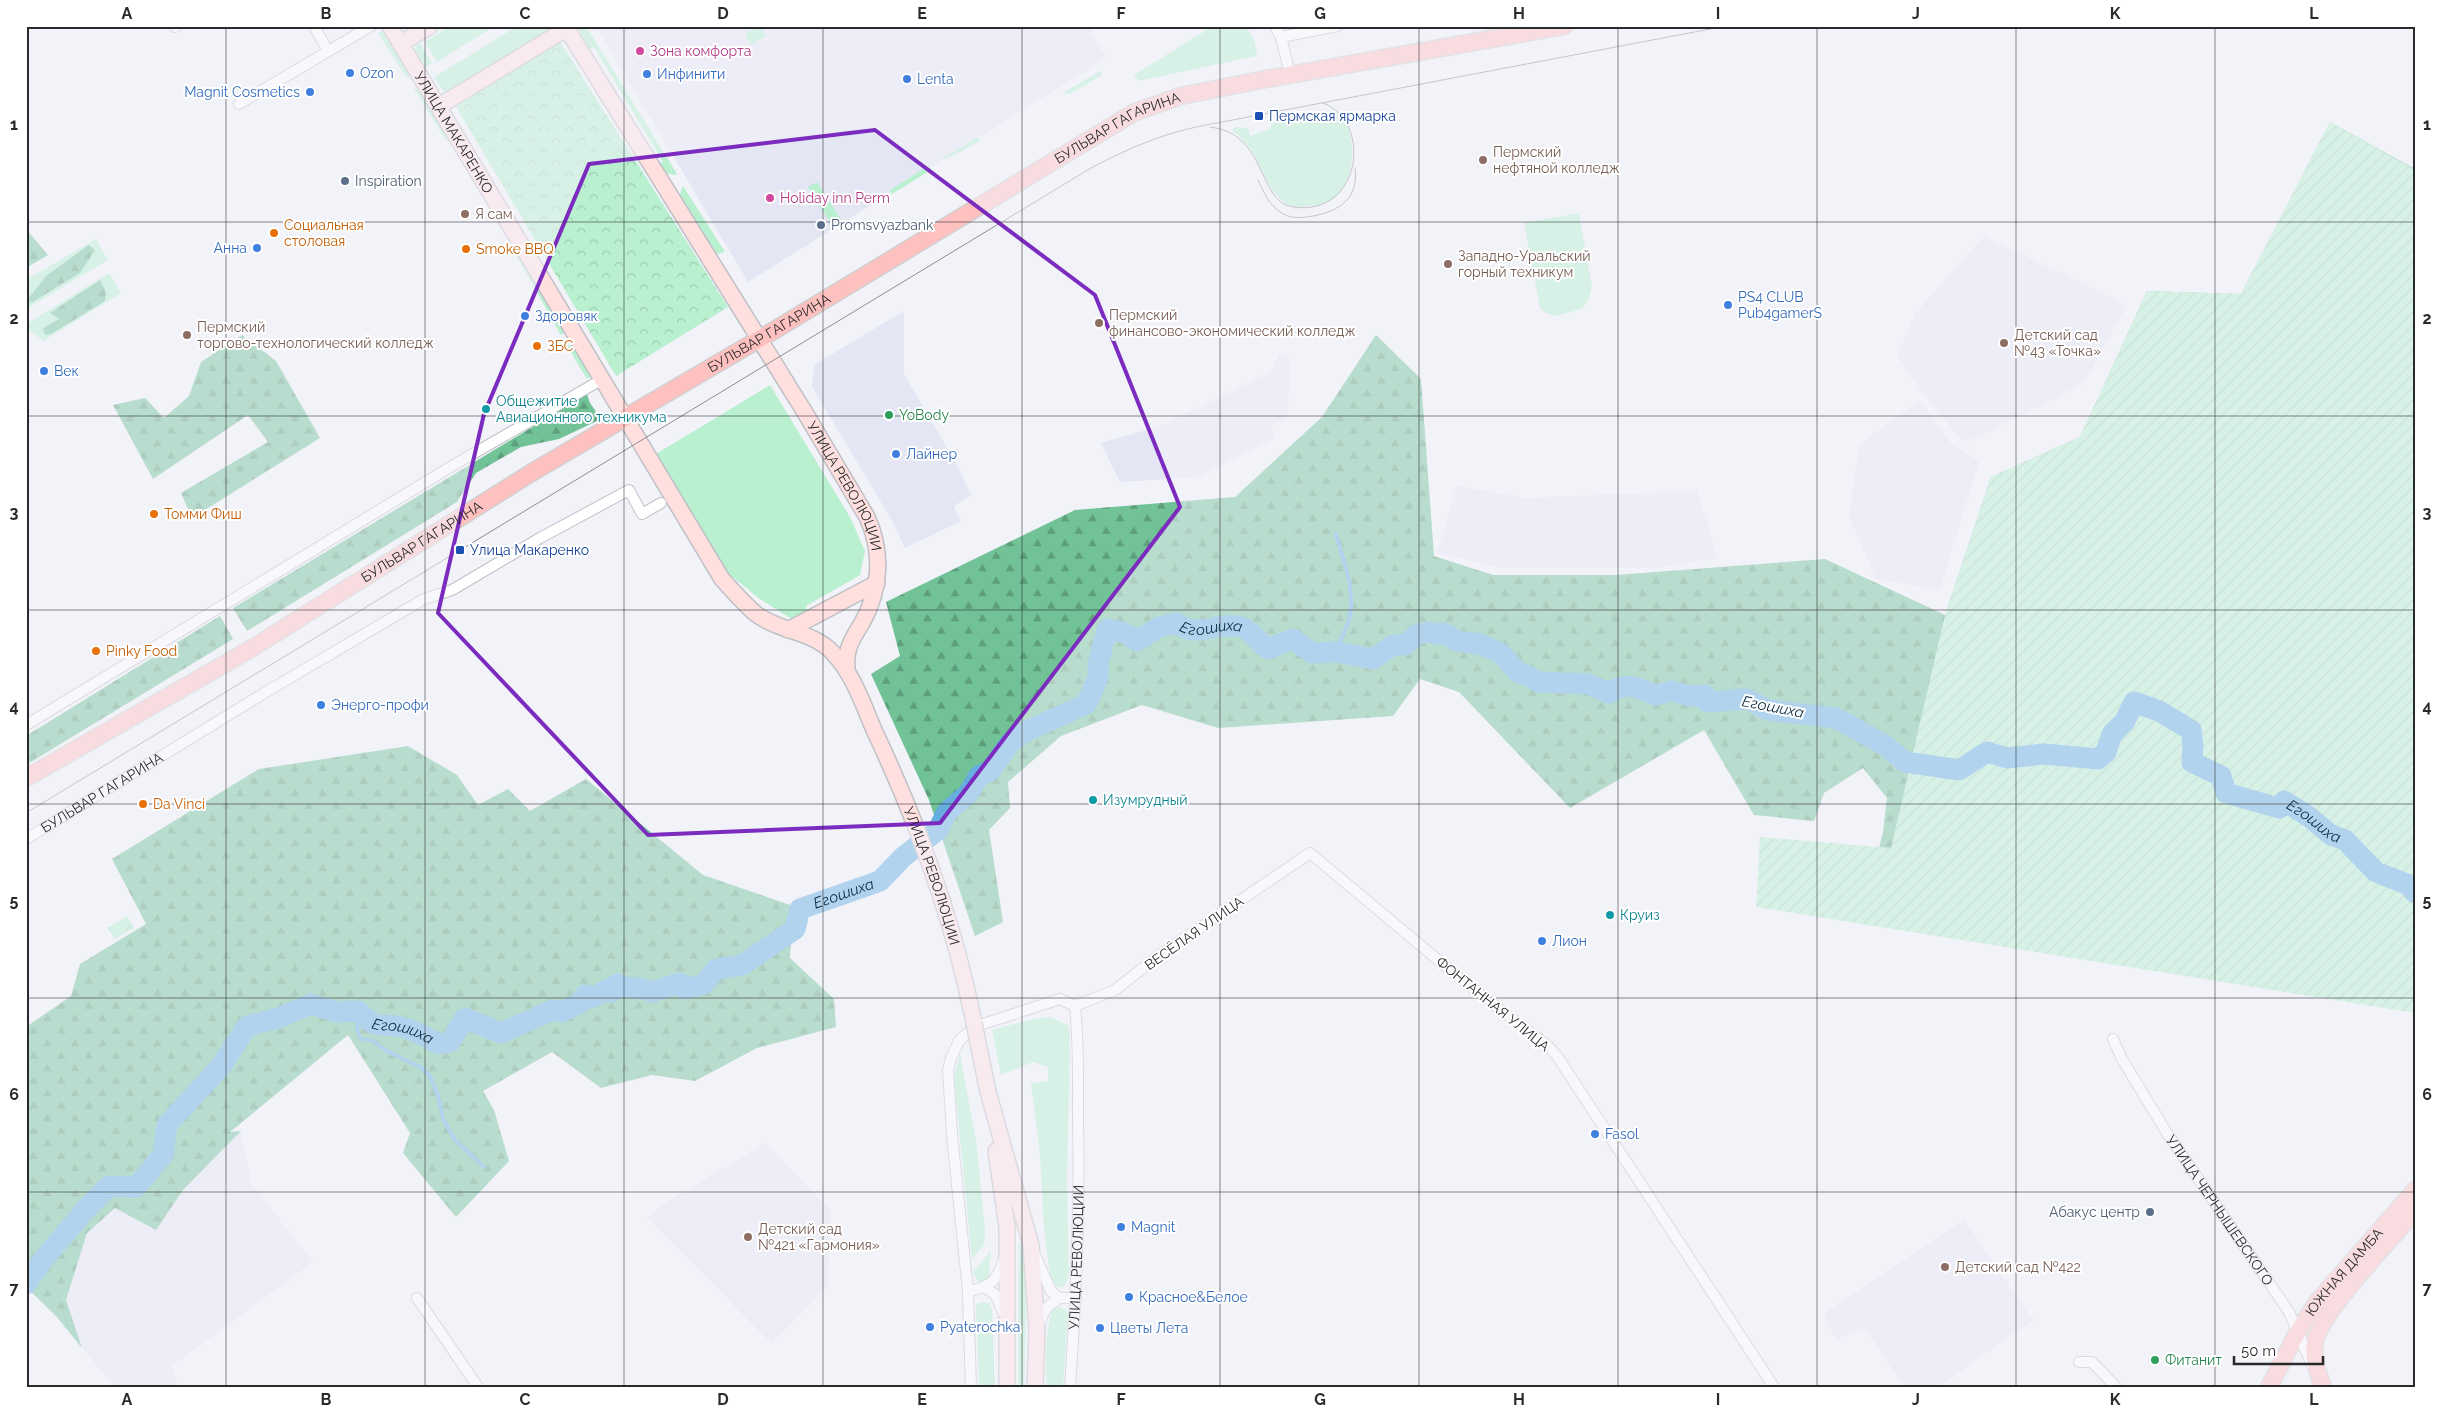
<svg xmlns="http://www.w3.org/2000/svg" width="2441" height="1413" font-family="Raleway,sans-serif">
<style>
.built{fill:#e4e6f3}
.grass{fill:#b8f0d0}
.forest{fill:url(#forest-firs)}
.park{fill:url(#park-crowns)}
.garden{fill:url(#garden-furrows)}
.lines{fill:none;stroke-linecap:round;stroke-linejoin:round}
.stream{stroke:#65aedf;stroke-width:4}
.river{stroke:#65aedf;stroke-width:21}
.street-casing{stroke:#bfc0c6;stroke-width:12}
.secondary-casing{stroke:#bfc0c6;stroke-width:18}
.primary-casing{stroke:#d0d0d1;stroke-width:19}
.street{stroke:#fff;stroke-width:10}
.secondary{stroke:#ffe0df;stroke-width:15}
.primary{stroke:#ffc1bf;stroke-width:16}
.tram{stroke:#8e8e92;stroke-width:1}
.secondary-bridge-casing{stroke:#bfc0c6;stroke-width:18;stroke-linecap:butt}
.secondary-bridge{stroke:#ffe0df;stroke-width:15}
.marked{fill:none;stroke:#7b2cbf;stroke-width:4;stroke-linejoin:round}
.grid{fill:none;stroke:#2a2a2c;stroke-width:1;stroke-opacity:0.55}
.hotel-dot{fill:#d1479c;stroke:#fff;stroke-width:2}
.shop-dot{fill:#3f7fe0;stroke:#fff;stroke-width:2}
.transit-dot{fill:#1a4fb4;stroke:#fff;stroke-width:2}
.education-dot{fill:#8d6e63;stroke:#fff;stroke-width:2}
.service-dot{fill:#5c6f8a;stroke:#fff;stroke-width:2}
.food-dot{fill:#e8710a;stroke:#fff;stroke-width:2}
.culture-dot{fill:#0f9aa8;stroke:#fff;stroke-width:2}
.leisure-dot{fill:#2e9e5b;stroke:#fff;stroke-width:2}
.labels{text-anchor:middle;stroke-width:4;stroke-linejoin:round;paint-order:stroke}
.hotel-label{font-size:14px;fill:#b23c85;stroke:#fff;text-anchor:start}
.shop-label{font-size:14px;fill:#366cbe;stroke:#fff;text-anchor:start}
.transit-label{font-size:14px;fill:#164399;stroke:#fff;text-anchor:start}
.street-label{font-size:14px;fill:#2a2a2c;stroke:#fff}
.education-label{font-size:14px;fill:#785e54;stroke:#fff;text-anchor:start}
.service-label{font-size:14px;fill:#4e5e75;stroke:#fff;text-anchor:start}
.food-label{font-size:14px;fill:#c56008;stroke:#fff;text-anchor:start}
.culture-label{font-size:14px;fill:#0d838f;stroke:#fff;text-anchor:start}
.leisure-label{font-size:14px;fill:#27864d;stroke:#fff;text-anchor:start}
.water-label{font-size:15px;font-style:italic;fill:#0b2d41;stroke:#fff}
.neatline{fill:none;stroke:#2a2a2c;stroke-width:2}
.grid-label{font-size:16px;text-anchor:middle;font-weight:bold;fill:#2a2a2c}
</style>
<defs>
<pattern id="forest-firs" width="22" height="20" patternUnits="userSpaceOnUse" patternTransform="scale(1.25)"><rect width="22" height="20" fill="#71c297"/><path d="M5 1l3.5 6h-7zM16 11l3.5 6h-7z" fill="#5d9e7b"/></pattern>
<pattern id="park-crowns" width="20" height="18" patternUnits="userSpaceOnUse" patternTransform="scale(1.25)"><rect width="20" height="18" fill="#b8f0d0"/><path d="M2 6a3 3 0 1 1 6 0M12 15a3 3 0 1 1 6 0" fill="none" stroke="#9eceb3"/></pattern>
<pattern id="garden-furrows" width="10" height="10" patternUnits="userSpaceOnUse" patternTransform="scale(1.25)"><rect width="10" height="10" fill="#b8f0d0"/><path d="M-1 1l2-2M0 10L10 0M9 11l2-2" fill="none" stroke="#9eceb3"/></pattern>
</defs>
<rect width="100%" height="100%" fill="#f2f2f9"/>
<!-- built -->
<g class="built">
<path d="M596 26H1088L1106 58 748 282Z"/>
<path d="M1984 236 2127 305 2084 383 1984 434 1964 442 1929 402 1897 355 1915 314Z"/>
<path d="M904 311V374L957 465 971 495 954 506 961 521 905 548 894 524 812 387 814 365Z"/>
<path d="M1279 354 1290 358 1288 416 1271 426 1276 438 1199 477 1120 482 1101 443 1164 425 1272 371Z"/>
<path d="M1920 400 1952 445 1979 461 1940 590 1876 579 1849 517 1860 444Z"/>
<path d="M1457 486 1525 498 1697 491 1718 558 1655 568H1504L1437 553Z"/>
<path d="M241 1131 251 1183 313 1262 172 1366 177 1387H115L82 1348 66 1300 87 1233 115 1208 156 1229 183 1190Z"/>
<path d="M766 1143 831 1211 828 1285 772 1344 647 1218 668 1201Z"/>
<path d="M1964 1220 2033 1320 1938 1387H1904L1865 1327 1836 1340 1824 1314Z"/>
</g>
<!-- grass -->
<g class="grass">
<path d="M450 26H495L437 62 425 42Z"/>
<path d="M518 26 556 28 445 94 434 77Z"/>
<path d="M577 26H586L677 174 675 175 664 173 659 164 663 162 594 47 588 49Z"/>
<path d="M757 26H760L766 36 751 45 745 34Z"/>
<path d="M1213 26H1246L1255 42 1257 56 1138 81 1134 75Z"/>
<path d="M383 32 387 34 412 74 407 78 378 33Z"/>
<path d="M420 43 432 63 426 67 415 50 416 45Z"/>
<path d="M1100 71 1102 75 1070 94 1063 93Z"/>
<path d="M419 85 449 136 446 141 414 88Z"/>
<path d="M1333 110C1361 125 1357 186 1330 201 1318 207 1305 206 1292 207 1261 191 1262 149 1232 131L1235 127 1248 128 1250 136 1270 129 1271 124Z"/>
<path d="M978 137 980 141 947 159 943 158Z"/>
<path d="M929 165 931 170 892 194 889 191Z"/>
<path d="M817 182 842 221 833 227 808 187Z"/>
<path d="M683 186 725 252 715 254 679 197Z"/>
<path d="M1579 213 1592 287 1588 302 1581 309 1556 316 1546 313 1540 308 1524 223Z"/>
<path d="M96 239 108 260 26 309V280Z"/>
<path d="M518 254 536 273 566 331 561 335 516 255Z"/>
<path d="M109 273 121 293 43 341 26 327V324Z"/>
<path d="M573 344 592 375 587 379 567 346Z"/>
<path d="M770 385 850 517 865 551 860 575 806 606 807 612 795 621 760 599 729 574 656 454Z"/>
<path d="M1051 1017 1069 1026 1070 1046 1067 1174 1069 1276 1063 1288 1058 1287 1051 1282 1044 1229 1040 1155 1031 1083 1048 1081V1067L1033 1062 1001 1075 992 1030 1032 1019Z"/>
<path d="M960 1053 977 1147 985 1231 984 1245 972 1259 954 1078Z"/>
<path d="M1019 1242C1029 1253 1025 1365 1024 1387H1018Z"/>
<path d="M991 1251 989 1277 986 1281H978L973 1272Z"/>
<path d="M984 1302 989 1303 992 1309 995 1387H979L976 1307 978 1303Z"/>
<path d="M1060 1307 1066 1310 1068 1315 1063 1387H1047C1045 1368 1045 1326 1053 1309Z"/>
</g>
<!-- forest -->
<g class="forest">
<path d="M2330 122 2415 169V1012L1862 918 1883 832 1887 798 1863 768 1824 793 1814 821 1754 815 1704 730 1570 808 1459 692 1420 679 1393 716 1218 728 1142 705 1061 736 1008 782 1010 808 989 830 1003 922 975 936 929 800 871 674 900 656 886 602 1075 510 1235 497 1322 417 1376 335 1421 379 1434 556 1493 575H1616L1825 559 1945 615 1991 477 2080 437 2147 291 2241 294Z"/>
<path d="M26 229 48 255 26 268Z"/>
<path d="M89 245 95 250 80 273 31 303 28 299 46 276Z"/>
<path d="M100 280 106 292 105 301 51 334 45 335 43 328 59 319 50 313Z"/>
<path d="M242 335 276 361 320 438 192 518 181 493 268 442 248 415 153 479 113 405 145 398 164 418 189 396 201 362Z"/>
<path d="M587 394 590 403 601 419 559 439 521 447 476 473 457 502 247 631 233 608Z"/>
<path d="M220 616 233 639 26 765V736Z"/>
<path d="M408 746 457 775 478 805 508 789 530 811 586 779 703 875 793 906 790 958 834 999 836 1027 757 1048 695 1081 652 1075 601 1088 552 1052 483 1091 494 1110 509 1161 456 1217 403 1153 410 1133 348 1035 230 1132 241 1131 183 1190 156 1230 115 1208 87 1233 66 1300 82 1348 56 1316 26 1287V1027L71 996 80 964 146 924 112 859 259 769Z"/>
</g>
<!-- park -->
<g class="park">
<path d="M559 40 728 307 616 376 456 107Z"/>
<path d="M127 916 134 928 115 939 107 928Z"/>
</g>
<!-- garden -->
<path class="garden" d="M2330 122 2415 170V1013L1756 907 1760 837 1891 848 1945 615 1991 477 2080 437 2147 291 2241 294Z"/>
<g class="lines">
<!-- stream -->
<g class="stream">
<path d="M1336 534C1343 560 1355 588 1350 615 1348 627 1340 640 1336 652"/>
<path d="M358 1011 357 1030 361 1039 373 1041 385 1050 422 1068 430 1076 438 1096 443 1119 455 1140 484 1167"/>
</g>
<!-- river -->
<path class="river" id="s1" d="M26 1284 42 1261 86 1209 109 1186 136 1187 163 1155 167 1125 222 1065 247 1026 279 1018 311 1004 337 1012 358 1011C379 1032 378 1022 401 1027 415 1030 426 1036 438 1044L450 1042 465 1018 501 1033 553 1010 562 1012 583 1001 585 995 594 997 608 989 612 992 613 987 618 984C629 991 640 985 651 992L680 983 685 989 704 984 716 969 742 965 795 929 800 909 880 881 903 857 938 830 947 812 968 794 979 776 991 770 1010 743 1027 731 1086 704 1098 678V664L1107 629 1123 632 1137 641 1159 627 1177 623C1197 640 1219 620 1241 627 1252 630 1259 643 1268 649L1293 639 1312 653 1336 652 1373 659 1393 645H1405L1417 634 1429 632 1436 634 1444 633 1457 641 1480 644 1500 653 1519 673 1531 677 1538 682 1588 684 1609 693C1625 681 1638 687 1655 695L1672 691 1690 696 1705 695 1707 702 1747 699 1768 710 1836 718 1886 746 1905 762 1959 770 1987 752 2007 758 2044 754 2098 759 2106 752 2112 734 2125 721 2134 702 2159 711 2191 730 2193 746 2192 762 2221 776 2226 793 2279 808 2284 801 2308 816 2331 835 2345 840 2376 872 2409 885 2415 893"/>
<!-- street casing -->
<g class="street-casing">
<g id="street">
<path d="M314 26 328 51"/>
<path d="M1275 26 1281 37 1290 74"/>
<path d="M175 27 177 26"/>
<path d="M1281 37 1337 26"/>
<path d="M239 104 371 26"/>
<path d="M26 725 452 466 601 380"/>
<path id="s2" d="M26 839 266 692 424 599 452 590 540 538 629 490 642 514 661 503"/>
<path d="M1075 1006 1115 990 1157 957 1310 853 1462 980 1548 1046 1557 1056 1774 1387"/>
<path id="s3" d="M2113 1039 2122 1059 2167 1133 2289 1312 2312 1365"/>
<path d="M1036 1257 1051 1291 1059 1298H1076"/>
<path d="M985 1288 995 1294 1004 1314"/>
<path d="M968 1291C991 1287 997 1281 1004 1259"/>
<path d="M417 1298 478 1387"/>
<path d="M1038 1326 1046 1308 1059 1298"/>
<path d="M2079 1362H2092L2116 1387"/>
<path d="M971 1387 968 1291 952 1135 948 1070 951 1058 959 1041 970 1031 980 1025 1060 999 1075 1006"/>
<path id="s4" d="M1070 1387C1076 1298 1080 1209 1078 1120 1078 1082 1079 1044 1075 1006"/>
</g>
</g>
<!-- secondary casing -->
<g class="secondary-casing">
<g id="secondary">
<path id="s5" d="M390 26 722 579C733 591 744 604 756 614 780 632 813 631 833 653 853 674 863 704 874 730 918 823 954 922 974 1023"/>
<path id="s6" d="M565 26 804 411 867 517C883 552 881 589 862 623 852 639 845 649 847 669"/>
<path d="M400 44 430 26"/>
<path d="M439 106 566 29"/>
<path d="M788 630 877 583"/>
<path d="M988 1092 1031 1245 1037 1330 1035 1387"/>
<path d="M996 1151 1007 1227V1387"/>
</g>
</g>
<!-- primary casing -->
<g class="primary-casing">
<g id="primary">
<path id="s7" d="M26 778 249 650 531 473 773 331 1135 112 1181 96 1266 79 1564 26"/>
<path id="s8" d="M2269 1387 2297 1333 2317 1302 2415 1190"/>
<path d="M2323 1387C2318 1374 2312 1356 2315 1342 2319 1314 2394 1236 2415 1211"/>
</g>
</g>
<!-- street -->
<use href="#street" class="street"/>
<!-- secondary -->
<use href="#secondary" class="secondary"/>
<!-- primary -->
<use href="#primary" class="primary"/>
<!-- tram -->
<g class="tram">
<path d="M1210 127C1267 132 1257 202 1293 207 1362 217 1373 121 1323 103"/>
<path d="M1258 180C1264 192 1268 204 1280 212 1290 219 1301 218 1313 216 1340 211 1359 198 1355 168"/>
<path d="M26 813 1091 168C1127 149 1161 134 1201 126L1726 26"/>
</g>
<!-- secondary-bridge casing -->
<g class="secondary-bridge-casing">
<path id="secondary-bridge" d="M974 1023 988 1092"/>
</g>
<!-- secondary-bridge -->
<use href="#secondary-bridge" class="secondary-bridge"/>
</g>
<!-- marked area -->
<path d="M0 0H2441V1413H0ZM875 130 1095 295 1180 507 940 823 648 835 438 613 484 414 589 164Z" fill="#f2f2f9" fill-opacity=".55" fill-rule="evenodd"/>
<path class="marked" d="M875 130 1095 295 1180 507 940 823 648 835 438 613 484 414 589 164Z"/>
<!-- grid -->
<path class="grid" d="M226 26V1387M425 26V1387M624 26V1387M823 26V1387M1022 26V1387M1220 26V1387M1419 26V1387M1618 26V1387M1817 26V1387M2016 26V1387M2215 26V1387M26 222H2415M26 416H2415M26 610H2415M26 804H2415M26 998H2415M26 1192H2415"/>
<!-- markers -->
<g class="hotel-dot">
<circle cx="640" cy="51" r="5"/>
<circle cx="770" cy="198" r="5"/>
</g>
<g class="shop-dot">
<circle cx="350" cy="73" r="5"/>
<circle cx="647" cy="74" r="5"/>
<circle cx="907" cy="79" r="5"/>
<circle cx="310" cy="92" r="5"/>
<circle cx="257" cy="248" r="5"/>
<circle cx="1728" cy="305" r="5"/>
<circle cx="525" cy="316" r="5"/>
<circle cx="44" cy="371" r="5"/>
<circle cx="896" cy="454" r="5"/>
<circle cx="321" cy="705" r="5"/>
<circle cx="1542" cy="941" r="5"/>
<circle cx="1595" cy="1134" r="5"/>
<circle cx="1121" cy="1227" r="5"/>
<circle cx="1129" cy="1297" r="5"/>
<circle cx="930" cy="1327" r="5"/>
<circle cx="1100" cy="1328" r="5"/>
</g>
<g class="transit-dot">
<rect x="1254" y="111" width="10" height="10" rx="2.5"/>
<rect x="455" y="545" width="10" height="10" rx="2.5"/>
</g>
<g class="education-dot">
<circle cx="1483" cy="160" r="5"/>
<circle cx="465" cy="214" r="5"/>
<circle cx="1448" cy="264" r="5"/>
<circle cx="1099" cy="323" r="5"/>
<circle cx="187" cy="335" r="5"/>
<circle cx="2004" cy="343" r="5"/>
<circle cx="748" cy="1237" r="5"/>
<circle cx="1945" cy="1267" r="5"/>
</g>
<g class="service-dot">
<circle cx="345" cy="181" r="5"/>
<circle cx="821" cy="225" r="5"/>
<circle cx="2150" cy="1212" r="5"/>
</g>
<g class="food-dot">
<circle cx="274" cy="233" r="5"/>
<circle cx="466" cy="249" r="5"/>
<circle cx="537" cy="346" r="5"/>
<circle cx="154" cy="514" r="5"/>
<circle cx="96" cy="651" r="5"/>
<circle cx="143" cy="804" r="5"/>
</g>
<g class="culture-dot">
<circle cx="486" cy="409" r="5"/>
<circle cx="1093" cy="800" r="5"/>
<circle cx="1610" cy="915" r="5"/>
</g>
<g class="leisure-dot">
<circle cx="889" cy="415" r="5"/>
<circle cx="2155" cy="1360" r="5"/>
</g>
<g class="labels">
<!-- hotel labels -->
<g class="hotel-label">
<text x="650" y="56">Зона комфорта</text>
<text x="780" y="203">Holiday inn Perm</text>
</g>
<!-- shop labels -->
<g class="shop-label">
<text x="360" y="78">Ozon</text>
<text x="657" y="79">Инфинити</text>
<text x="917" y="84">Lenta</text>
<text x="300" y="97" text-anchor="end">Magnit Cosmetics</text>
<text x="247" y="253" text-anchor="end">Анна</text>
<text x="1738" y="302">PS4 CLUB<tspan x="1738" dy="16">Pub4gamerS</tspan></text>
<text x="535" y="321">Здоровяк</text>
<text x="54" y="376">Век</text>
<text x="906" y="459">Лайнер</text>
<text x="331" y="710">Энерго-профи</text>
<text x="1552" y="946">Лион</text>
<text x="1605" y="1139">Fasol</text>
<text x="1131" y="1232">Magnit</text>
<text x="1139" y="1302">Красное&amp;Белое</text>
<text x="940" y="1332">Pyaterochka</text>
<text x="1110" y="1333">Цветы Лета</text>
</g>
<!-- transit labels -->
<g class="transit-label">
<text x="1269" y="121">Пермская ярмарка</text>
<text x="470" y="555">Улица Макаренко</text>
</g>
<!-- street labels -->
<g class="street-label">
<text dy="5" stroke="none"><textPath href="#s7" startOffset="1271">БУЛЬВАР ГАГАРИНА</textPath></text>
<text dy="5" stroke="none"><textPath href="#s5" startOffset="124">УЛИЦА МАКАРЕНКО</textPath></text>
<text dy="5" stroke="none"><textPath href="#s7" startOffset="866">БУЛЬВАР ГАГАРИНА</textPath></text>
<text dy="5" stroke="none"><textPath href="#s6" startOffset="539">УЛИЦА РЕВОЛЮЦИИ</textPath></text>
<text dy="5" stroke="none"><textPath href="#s7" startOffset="461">БУЛЬВАР ГАГАРИНА</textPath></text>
<text dy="5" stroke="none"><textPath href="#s2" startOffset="89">БУЛЬВАР ГАГАРИНА</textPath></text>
<text dy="5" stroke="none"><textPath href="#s5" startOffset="1026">УЛИЦА РЕВОЛЮЦИИ</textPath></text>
<text transform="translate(1194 933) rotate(-35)" y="5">ВЕСЁЛАЯ УЛИЦА</text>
<text transform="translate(1493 1004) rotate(39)" y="5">ФОНТАННАЯ УЛИЦА</text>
<text dy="5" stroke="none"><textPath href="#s3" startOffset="202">УЛИЦА ЧЕРНЫШЕВСКОГО</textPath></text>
<text dy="5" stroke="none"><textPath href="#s4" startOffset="130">УЛИЦА РЕВОЛЮЦИИ</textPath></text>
<text dy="5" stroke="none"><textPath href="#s8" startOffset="138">ЮЖНАЯ ДАМБА</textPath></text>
</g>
<!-- education labels -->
<g class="education-label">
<text x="1493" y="157">Пермский<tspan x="1493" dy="16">нефтяной колледж</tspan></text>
<text x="475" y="219">Я сам</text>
<text x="1458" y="261">Западно-Уральский<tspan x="1458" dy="16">горный техникум</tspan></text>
<text x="1109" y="320">Пермский<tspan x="1109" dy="16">финансово-экономический колледж</tspan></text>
<text x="197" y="332">Пермский<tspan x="197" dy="16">торгово-технологический колледж</tspan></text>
<text x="2014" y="340">Детский сад<tspan x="2014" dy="16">№43 «Точка»</tspan></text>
<text x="758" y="1234">Детский сад<tspan x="758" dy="16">№421 «Гармония»</tspan></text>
<text x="1955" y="1272">Детский сад №422</text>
</g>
<!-- service labels -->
<g class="service-label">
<text x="355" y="186">Inspiration</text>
<text x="831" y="230">Promsvyazbank</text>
<text x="2140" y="1217" text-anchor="end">Абакус центр</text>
</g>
<!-- food labels -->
<g class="food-label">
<text x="284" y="230">Социальная<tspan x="284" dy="16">столовая</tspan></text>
<text x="476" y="254">Smoke BBQ</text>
<text x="547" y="351">ЗБС</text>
<text x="164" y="519">Томми Фиш</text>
<text x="106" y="656">Pinky Food</text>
<text x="153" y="809">Da Vinci</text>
</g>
<!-- culture labels -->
<g class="culture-label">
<text x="496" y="406">Общежитие<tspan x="496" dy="16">Авиационного техникума</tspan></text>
<text x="1103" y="805">Изумрудный</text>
<text x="1620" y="920">Круиз</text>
</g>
<!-- leisure labels -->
<g class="leisure-label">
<text x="899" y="420">YoBody</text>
<text x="2165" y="1365">Фитанит</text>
</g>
<!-- water labels -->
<g class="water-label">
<text dy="5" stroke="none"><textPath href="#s1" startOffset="1555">Егошиха</textPath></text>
<text transform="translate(1773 707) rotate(11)" y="5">Егошиха</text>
<text dy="5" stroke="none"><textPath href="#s1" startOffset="2832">Егошиха</textPath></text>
<text dy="5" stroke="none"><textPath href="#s1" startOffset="1046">Егошиха</textPath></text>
<text dy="5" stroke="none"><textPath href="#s1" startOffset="522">Егошиха</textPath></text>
</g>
</g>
<!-- border -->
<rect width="2441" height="1413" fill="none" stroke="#ffffff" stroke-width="55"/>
<!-- scale -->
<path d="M2234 1356v8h89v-8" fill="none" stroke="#2a2a2c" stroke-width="2.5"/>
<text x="2241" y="1356" font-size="15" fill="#2a2a2c" stroke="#ffffff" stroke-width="4" paint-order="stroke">50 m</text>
<rect x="28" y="28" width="2386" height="1358" class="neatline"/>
<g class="grid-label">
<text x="127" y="19">A</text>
<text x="326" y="19">B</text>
<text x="525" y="19">C</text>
<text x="723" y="19">D</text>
<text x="922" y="19">E</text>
<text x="1121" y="19">F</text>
<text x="1320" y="19">G</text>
<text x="1519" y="19">H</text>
<text x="1718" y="19">I</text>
<text x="1916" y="19">J</text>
<text x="2115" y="19">K</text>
<text x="2314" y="19">L</text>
<text x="14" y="130">1</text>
<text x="2427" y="130">1</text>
<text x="14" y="324">2</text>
<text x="2427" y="324">2</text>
<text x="14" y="518">3</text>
<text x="2427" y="518">3</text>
<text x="14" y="712">4</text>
<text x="2427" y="712">4</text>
<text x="14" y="906">5</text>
<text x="2427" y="906">5</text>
<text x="14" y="1100">6</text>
<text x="2427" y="1100">6</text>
<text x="14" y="1294">7</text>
<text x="2427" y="1294">7</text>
<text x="127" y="1405">A</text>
<text x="326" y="1405">B</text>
<text x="525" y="1405">C</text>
<text x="723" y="1405">D</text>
<text x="922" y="1405">E</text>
<text x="1121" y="1405">F</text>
<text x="1320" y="1405">G</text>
<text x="1519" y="1405">H</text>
<text x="1718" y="1405">I</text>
<text x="1916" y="1405">J</text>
<text x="2115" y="1405">K</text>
<text x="2314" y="1405">L</text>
</g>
</svg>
